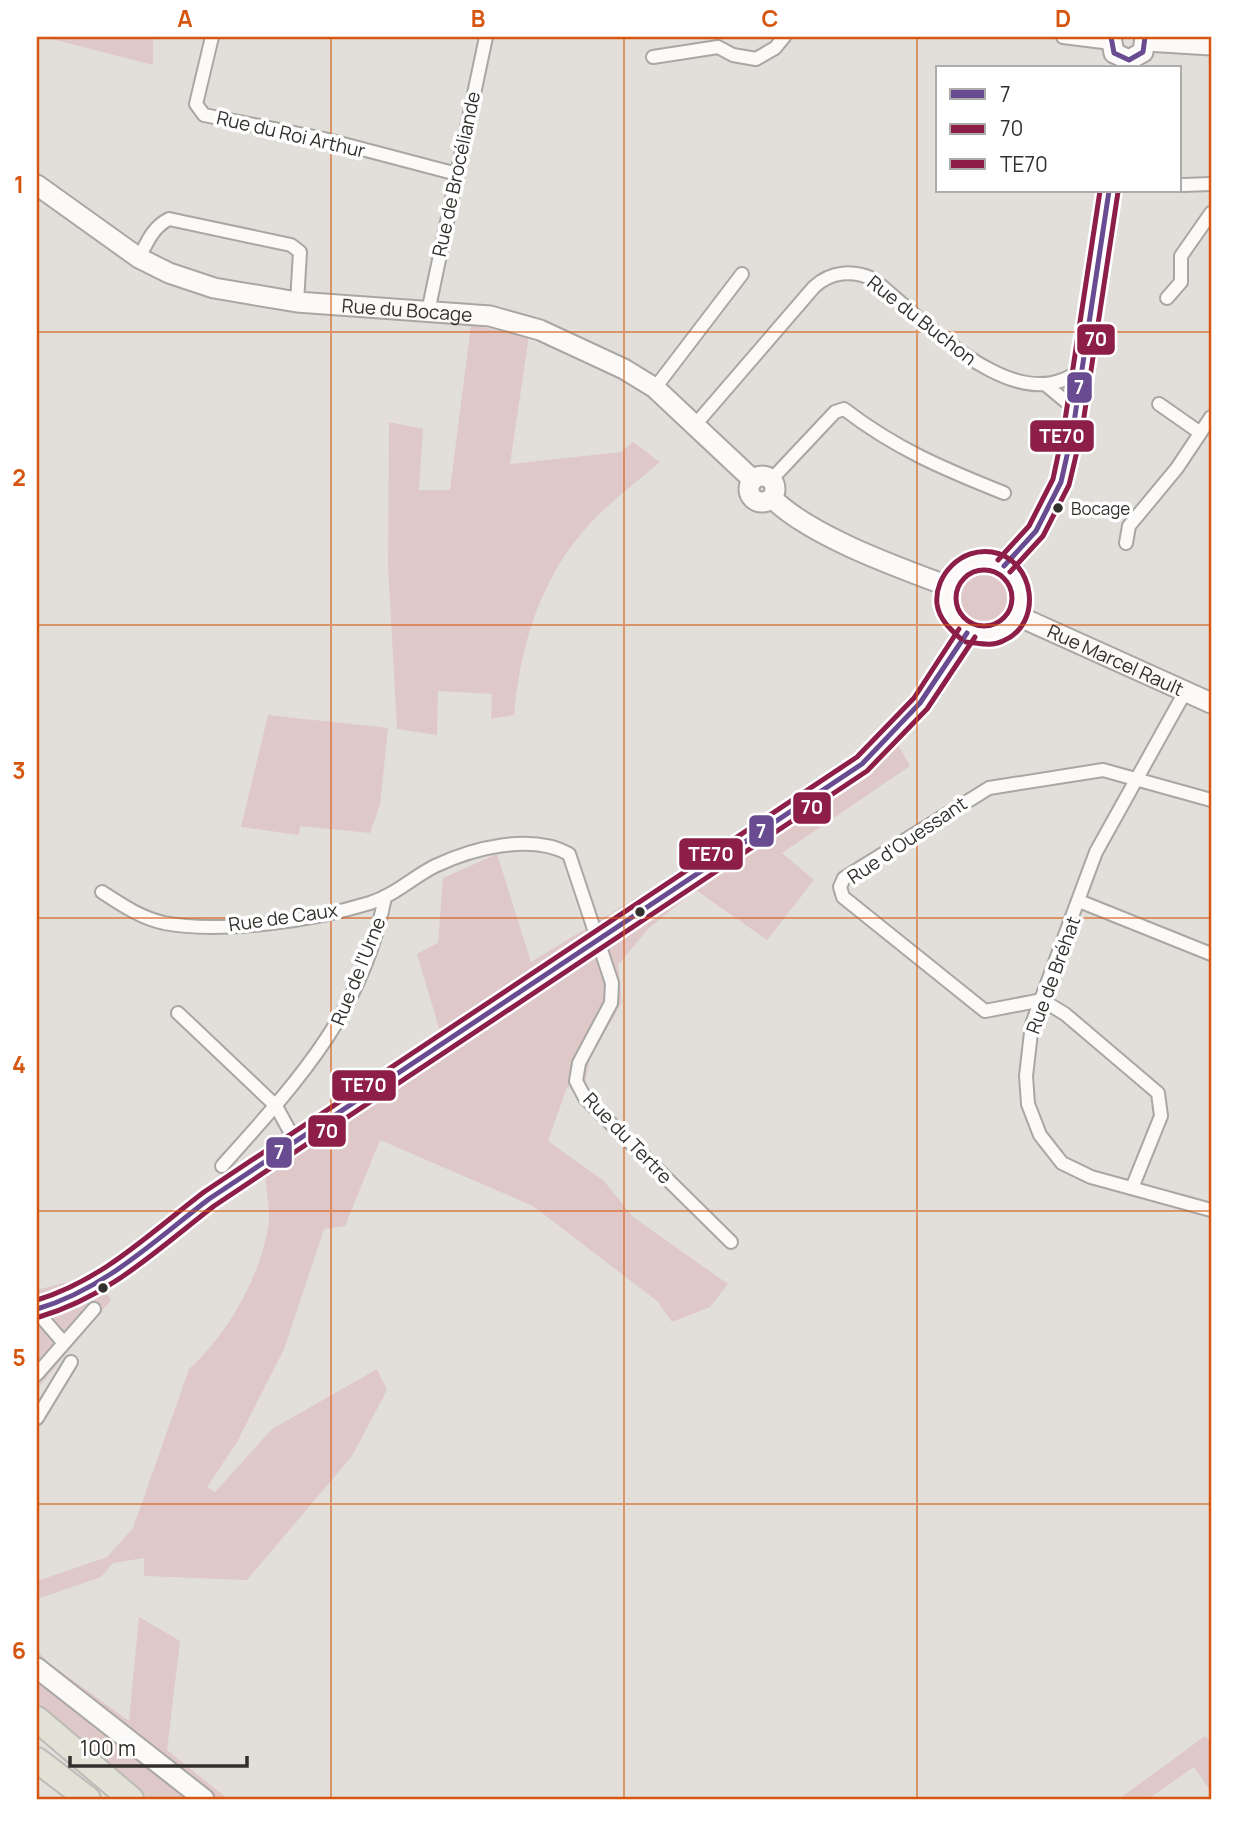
<svg xmlns="http://www.w3.org/2000/svg" width="1248" height="1836" font-family="Manrope,sans-serif">
<style>
.green{fill:#dfc8c8}
.lines{fill:none;stroke-linecap:round;stroke-linejoin:round}
.street-casing{stroke:#a9a7a4;stroke-width:16}
.secondary-casing{stroke:#a9a7a4;stroke-width:23}
.highway-casing{stroke:#bcbbb8;stroke-width:28}
.street{stroke:#fbfaf9;stroke-width:12}
.secondary{stroke:#fbfaf9;stroke-width:19}
.highway{stroke:#e1e2d5;stroke-width:24}
.bus-1-casing{stroke:#fff;stroke-width:10}
.bus-2-casing{stroke:#fff;stroke-width:10}
.bus-3-casing{stroke:#fff;stroke-width:10}
.bus-1{stroke:#684b91;stroke-width:5}
.bus-2{stroke:#8d1e47;stroke-width:5}
.bus-3{stroke:#8d1e47;stroke-width:5}
.grid{fill:none;stroke:#d6550f;stroke-width:2;stroke-opacity:0.55}
.bus-dot{fill:#32302c;stroke:#fff;stroke-width:2.5}
.labels{text-anchor:middle;stroke-width:7;stroke-linejoin:round;paint-order:stroke}
.bus-label{font-size:17px;fill:#32302c;stroke:#fff;text-anchor:start}
.street-label{font-size:19px;fill:#32302c;stroke:#fff}
.line-badge{stroke:#fff;stroke-width:2.5}
.badge-label{font-size:19px;text-anchor:middle;font-weight:bold;fill:#fff}
.neatline{fill:none;stroke:#d6550f;stroke-width:2.5}
.grid-label{font-size:23px;text-anchor:middle;font-weight:bold;fill:#d6550f}
</style>
<rect width="100%" height="100%" fill="#e2dfda"/>
<!-- green -->
<g class="green">
<path d="M44 37H153V65Z"/>
<path d="M471 325 529 336 510 464 621 452 633 442 660 462C636 483 608 503 587 527 540 579 520 647 514 715L491 719 492 694 438 691 437 735 397 729 388 566 389 422 423 429 419 490H450Z"/>
<circle cx="984" cy="599" r="29"/>
<path d="M931 668 949 685 898 745 910 766 782 853 814 880 767 940 696 890 649 928 618 965 622 1002 590 1059 585 1082 567 1087 548 1141 604 1181 633 1217 728 1284 710 1307 672 1322 657 1301 533 1206 380 1140 345 1226 324 1229 284 1349 237 1442 207 1487 215 1492 272 1429 377 1369 387 1390 352 1456 247 1580 144 1576V1558L113 1563 101 1577 37 1599V1581L107 1557 133 1528 189 1369C227 1335 259 1279 268 1228 271 1212 266 1191 265 1174L453 1047 439 1028 417 954 438 943 443 878 497 854 531 962 680 871 851 758 894 717Z"/>
<path d="M268 715 388 728 380 805 370 833 300 826 299 835 241 827Z"/>
<path d="M98 1274 111 1300 37 1389V1290Z"/>
<path d="M139 1617 180 1641 167 1750 228 1799H148L37 1707V1651L49 1663 129 1721Z"/>
<path d="M1205 1736 1211 1742V1792L1194 1767 1148 1799H1119Z"/>
</g>
<g class="lines">
<!-- street casing -->
<g class="street-casing">
<g id="street">
<path d="M212 37 196 104 204 115 324 139 457 174"/>
<path d="M1063 37 1111 43"/>
<path d="M653 57 718 47 733 55 756 59 775 48 784 37"/>
<path d="M1183 185 1211 184"/>
<path d="M139 258C147 242 153 227 169 219L291 245 300 252 297 302"/>
<path d="M1167 298 1181 282V256L1211 213"/>
<path d="M428 312 486 37"/>
<path d="M1046 385 1075 409"/>
<path d="M655 388 742 274"/>
<path d="M1159 404 1199 432"/>
<path d="M695 425 814 287C831 271 853 270 873 279 921 317 1018 425 1082 368"/>
<path d="M771 480 835 412 844 409C896 449 944 469 1004 493"/>
<path d="M1126 543 1129 526 1177 468 1211 417"/>
<path d="M1185 692 1096 852 1032 1024 1026 1076 1028 1104 1040 1135 1062 1163 1091 1177 1211 1210"/>
<path d="M102 892C122 905 141 918 164 923 221 934 315 920 370 903 395 895 413 877 435 866 473 848 531 833 569 854L612 983 611 1003 579 1063 576 1081 585 1098 731 1242"/>
<path d="M1079 901 1211 954"/>
<path d="M178 1013 276 1106 295 1141"/>
<path d="M222 1166C297 1082 363 1012 385 897"/>
<path d="M1132 1188 1161 1116 1158 1093 1065 1014 1042 1000 985 1011 843 897 840 887 844 878 989 788 1103 770 1211 800"/>
<path d="M39 1308 44 1320 63 1342"/>
<path d="M37 1374 94 1309"/>
<path d="M37 1418 71 1362"/>
</g>
</g>
<!-- secondary casing -->
<g class="secondary-casing">
<g id="secondary">
<path d="M1111 37 1114 53 1129 60 1143 52 1145 37"/>
<path d="M1146 41 1211 45"/>
<path id="s1" d="M37 185 139 258 169 273 214 288 297 302 490 316 540 330 624 369 655 388 753 480"/>
<circle cx="762" cy="489" r="13"/>
<path d="M772 498C810 536 897 567 948 586"/>
<circle cx="984" cy="599" r="38"/>
<path d="M1004 566 1036 531 1061 482 1073 429 1109 191"/>
<path id="s2" d="M1018 616 1211 703"/>
<path d="M37 1309C106 1294 154 1239 209 1199L862 764C904 727 941 683 967 633"/>
<path d="M37 1668 204 1799"/>
</g>
</g>
<!-- highway casing -->
<g class="highway-casing">
<g id="highway">
<path d="M37 1719 131 1799"/>
<path d="M37 1760 88 1799"/>
</g>
</g>
<!-- street -->
<use href="#street" class="street"/>
<!-- secondary -->
<use href="#secondary" class="secondary"/>
<!-- highway -->
<use href="#highway" class="highway"/>
<!-- bus-1 casing -->
<g class="bus-1-casing">
<g id="bus-1">
<path d="M1111 37 1114 53 1129 60 1143 52 1145 37"/>
<path d="M1004 566 1036 531 1061 482 1073 429 1109 191"/>
<path d="M37 1309C105 1289 154 1241 209 1199L862 764 920 703 967 633"/>
</g>
</g>
<!-- bus-2 casing -->
<g class="bus-2-casing">
<g id="bus-2">
<path d="M1010 572 1043 536 1069 485 1082 430 1118 192"/>
<path d="M961 639C950 629 939 619 937 604 934 575 962 547 992 552 1035 559 1044 624 1003 641 991 647 979 643 966 642"/>
<path d="M39 1317C109 1297 158 1249 214 1206L867 771 927 709 975 637"/>
</g>
</g>
<!-- bus-3 casing -->
<g class="bus-3-casing">
<g id="bus-3">
<path d="M998 560 1029 526 1053 479 1064 427 1100 191"/>
<circle cx="984" cy="598" r="28"/>
<path d="M37 1300C103 1280 150 1233 204 1192L857 757 914 698 959 629"/>
</g>
</g>
<!-- bus-1 -->
<use href="#bus-1" class="bus-1"/>
<!-- bus-2 -->
<use href="#bus-2" class="bus-2"/>
<!-- bus-3 -->
<use href="#bus-3" class="bus-3"/>
</g>
<!-- grid -->
<path class="grid" d="M331 37V1799M624 37V1799M917 37V1799M37 332H1211M37 625H1211M37 918H1211M37 1211H1211M37 1504H1211"/>
<!-- markers -->
<g class="bus-dot">
<circle cx="1058" cy="508" r="6"/>
<circle cx="640" cy="912" r="6"/>
<circle cx="103" cy="1288" r="6"/>
</g>
<g class="labels">
<!-- bus labels -->
<g class="bus-label">
<text x="1071" y="515">Bocage</text>
</g>
<!-- street labels -->
<g class="street-label">
<text transform="translate(291 134) rotate(13)" y="7">Rue du Roi Arthur</text>
<text transform="translate(456 174) rotate(-78)" y="7">Rue de Brocéliande</text>
<text dy="7" stroke="none"><textPath href="#s1" startOffset="401">Rue du Bocage</textPath></text>
<text transform="translate(922 320) rotate(38)" y="7">Rue du Buchon</text>
<text dy="7" stroke="none"><textPath href="#s2" startOffset="107">Rue Marcel Rault</textPath></text>
<text transform="translate(907 840) rotate(-34)" y="7">Rue d'Ouessant</text>
<text transform="translate(283 917) rotate(-8)" y="7">Rue de Caux</text>
<text transform="translate(358 971) rotate(-68)" y="7">Rue de l'Urne</text>
<text transform="translate(1053 975) rotate(-70)" y="7">Rue de Bréhat</text>
<text transform="translate(628 1138) rotate(46)" y="7">Rue du Tertre</text>
</g>
</g>
<g class="line-badge">
<rect x="1076" y="323" width="40" height="33" rx="7" fill="#8d1e47"/>
<rect x="1066" y="371" width="27" height="33" rx="7" fill="#684b91"/>
<rect x="1029" y="419" width="66" height="34" rx="7" fill="#8d1e47"/>
<rect x="792" y="791" width="40" height="34" rx="7" fill="#8d1e47"/>
<rect x="748" y="814" width="27" height="34" rx="7" fill="#684b91"/>
<rect x="678" y="837" width="66" height="34" rx="7" fill="#8d1e47"/>
<rect x="331" y="1069" width="66" height="33" rx="7" fill="#8d1e47"/>
<rect x="307" y="1114" width="40" height="34" rx="7" fill="#8d1e47"/>
<rect x="265" y="1136" width="28" height="33" rx="7" fill="#684b91"/>
</g>
<g class="badge-label">
<text x="1096" y="346">70</text>
<text x="1079" y="394">7</text>
<text x="1062" y="443">TE70</text>
<text x="812" y="814">70</text>
<text x="761" y="838">7</text>
<text x="711" y="861">TE70</text>
<text x="364" y="1092">TE70</text>
<text x="327" y="1138">70</text>
<text x="279" y="1159">7</text>
</g>
<!-- border -->
<rect width="1248" height="1836" fill="none" stroke="#ffffff" stroke-width="77"/>
<!-- legend -->
<rect x="936" y="66" width="245" height="126" fill="#ffffff" stroke="#adacab" stroke-width="2"/>
<rect x="950" y="89" width="35" height="10" fill="#684b91" stroke="#adacab" stroke-width="2"/>
<text x="1000" y="102" font-size="21" fill="#32302c">7</text>
<rect x="950" y="124" width="35" height="10" fill="#8d1e47" stroke="#adacab" stroke-width="2"/>
<text x="1000" y="136" font-size="21" fill="#32302c">70</text>
<rect x="950" y="159" width="35" height="10" fill="#8d1e47" stroke="#adacab" stroke-width="2"/>
<text x="1000" y="172" font-size="21" fill="#32302c">TE70</text>
<!-- scale -->
<path d="M70 1756v10h177v-10" fill="none" stroke="#32302c" stroke-width="3.5"/>
<text x="80" y="1756" font-size="21" fill="#32302c" stroke="#ffffff" stroke-width="5" paint-order="stroke">100 m</text>
<rect x="38" y="38" width="1172" height="1760" class="neatline"/>
<g class="grid-label">
<text x="185" y="27">A</text>
<text x="478" y="27">B</text>
<text x="770" y="27">C</text>
<text x="1063" y="27">D</text>
<text x="19" y="193">1</text>
<text x="19" y="486">2</text>
<text x="19" y="779">3</text>
<text x="19" y="1073">4</text>
<text x="19" y="1366">5</text>
<text x="19" y="1659">6</text>
</g>
</svg>
